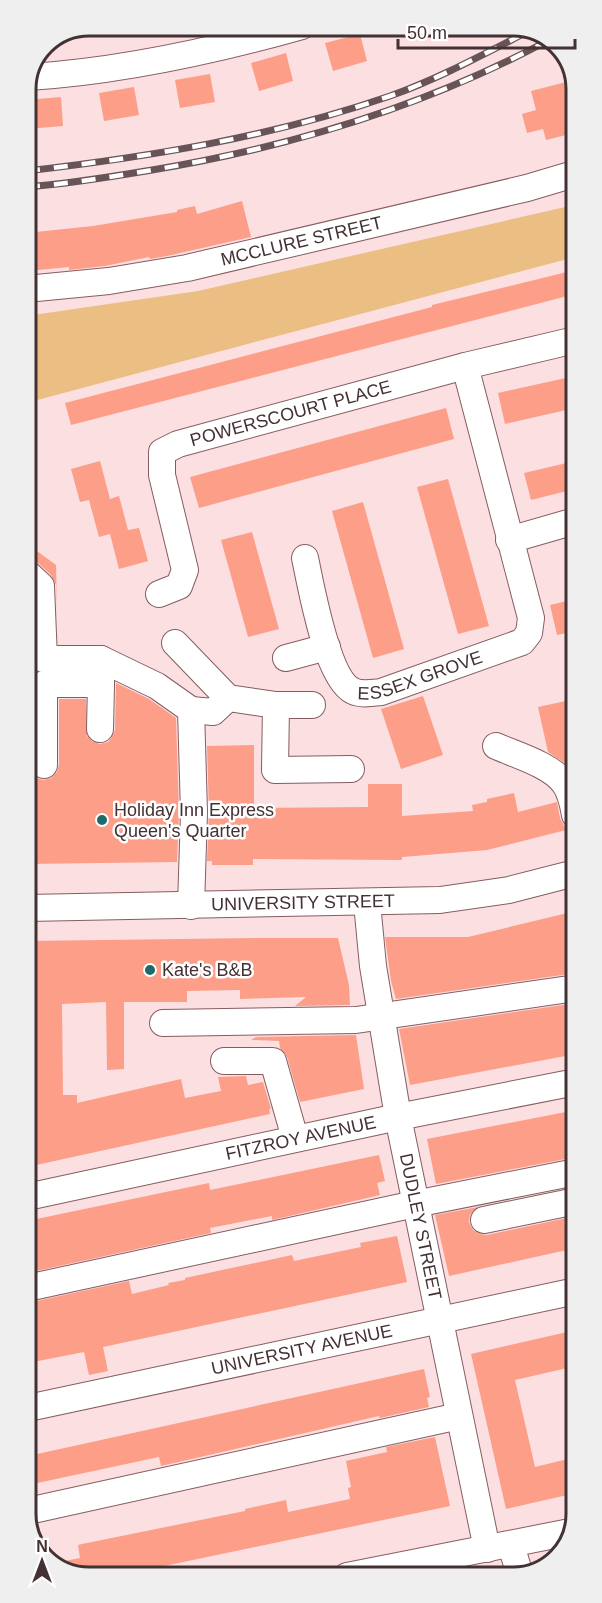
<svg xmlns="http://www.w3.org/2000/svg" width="602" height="1603" font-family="Helvetica,sans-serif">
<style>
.green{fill:#ebbe83}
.building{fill:#fd9e88}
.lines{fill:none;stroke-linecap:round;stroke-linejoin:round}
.minor-casing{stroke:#855d61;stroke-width:28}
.minor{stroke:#fff;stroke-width:26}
.rail-casing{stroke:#685456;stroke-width:7}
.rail{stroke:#fff;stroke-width:4.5;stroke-dasharray:14;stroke-linecap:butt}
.poi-dot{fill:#1e6a69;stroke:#fff;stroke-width:2}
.labels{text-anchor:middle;stroke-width:5;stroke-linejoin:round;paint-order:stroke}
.street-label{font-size:18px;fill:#433133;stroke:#fff}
.poi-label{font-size:18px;fill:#433133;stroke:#fff;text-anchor:start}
.rim{fill:none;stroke:#433133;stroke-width:3}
</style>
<rect width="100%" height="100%" fill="#fbdfe1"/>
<!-- green -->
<path class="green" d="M574 205 575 257 26 403V316L198 291Z"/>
<!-- building -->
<g class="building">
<path d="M360 34 367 61 333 71 325 43Z"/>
<path d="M286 53 293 81 259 91 251 63Z"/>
<path d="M210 74 215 102 180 108 175 80Z"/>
<path d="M574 80V133L546 140 543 129 527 133 522 114 536 110 531 91Z"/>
<path d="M134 87 139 115 104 121 99 93Z"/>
<path d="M61 97 63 126 27 129 26 100Z"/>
<path d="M242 201 251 237 167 256 150 259 149 257 105 266 69 270V267L28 271 26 233 93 226 177 212V210L195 206 197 214Z"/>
<path d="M575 270V294L71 425 65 403 432 307V305Z"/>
<path d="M575 376V408L505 424 498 393Z"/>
<path d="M446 408 454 439 199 508 190 477Z"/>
<path d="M100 461 110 499 119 496 128 530 139 528 148 561 119 569 110 534 99 537 89 500 80 502 71 469Z"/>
<path d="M575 461V489L531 500 524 473Z"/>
<path d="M448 479 489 626 458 634 417 487Z"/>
<path d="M363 502 404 649 373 658 332 511Z"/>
<path d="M252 532 279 629 248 637 221 540Z"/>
<path d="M26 543 56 565 57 611 56 585 51 575 36 561 26 557Z"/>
<path d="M26 595 29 660 31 666 36 671 31 677 29 684V765L31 772 36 778 43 780 51 778 57 772 59 765V699H86L87 736 92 741 100 744 108 742 112 737 115 730 116 683 149 699 176 718 179 812 177 862 27 864Z"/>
<path d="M575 599V631L557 635 550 605Z"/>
<path d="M423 696 443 755 401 769 381 709Z"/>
<path d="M575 699V762L566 764 548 752 538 707Z"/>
<path d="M254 745V808L368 807V784H402V816L473 811 472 805 487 802V799L514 793 518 812 557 802 560 818 566 830 487 850 402 857V860L253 859V865H212V861H207L209 812 207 746Z"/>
<path d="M576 911V973L396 999 391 981 385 937H468Z"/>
<path d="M263 938H338L349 985 350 1005 295 1006 306 997 240 999V990L187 991V1002H124V1069L107 1070 106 1002 62 1004 63 1095H77V1103L181 1079 185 1098 221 1091 218 1077 246 1076 248 1085 263 1082 271 1109H269L270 1114 27 1167V941Z"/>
<path d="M576 1003V1054L410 1085 399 1029Z"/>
<path d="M356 1035 364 1089 300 1102 287 1057 280 1048 279 1041 251 1040 256 1037Z"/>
<path d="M576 1110V1157L436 1184 427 1139Z"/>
<path d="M379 1155 385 1181 377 1183 380 1195 272 1220V1216L210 1228 211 1233 27 1273V1221L209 1183 210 1190Z"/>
<path d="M478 1207 470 1215 469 1222 473 1230 480 1234 487 1235 576 1216V1248L449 1276 435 1215Z"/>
<path d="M397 1236 407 1282 103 1347 108 1371 89 1375 84 1352 28 1363 27 1303 129 1281 132 1294 169 1285 168 1283 185 1280V1278L292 1255 294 1261 361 1247 360 1243Z"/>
<path d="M576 1330V1366L515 1380 535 1467 576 1457V1493L506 1509 471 1354Z"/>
<path d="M424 1369 430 1397 427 1398 429 1407 380 1418 379 1416 161 1466 159 1457 28 1485V1456Z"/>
<path d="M435 1437 450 1506 112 1577H85L50 1564 80 1558 78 1545 82 1544 245 1511V1509L286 1500 288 1512 350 1499 348 1488 351 1487 346 1461 387 1452 386 1447Z"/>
</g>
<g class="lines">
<!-- minor casing -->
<g class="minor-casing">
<g id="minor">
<path d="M29 77C122 71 213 51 302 26"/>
<path id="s1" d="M26 289 109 281 187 268 527 188 574 174"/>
<path d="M509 540 575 521"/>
<path id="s2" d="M305 558C311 586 327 679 353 691 361 695 372 693 381 692L522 642 529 633 531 618 465 366"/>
<path d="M26 572 41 586 44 659H101L157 686 191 710 194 812 191 906"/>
<path id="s3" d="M159 594 179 586 185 570 162 475V452L178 444 465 366 575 340"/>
<path d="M175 643 228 698"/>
<path d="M286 658 327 647"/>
<path d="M276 705H312"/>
<path d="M191 710 213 712 228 698 276 705 275 770 351 769"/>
<path d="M100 729 101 684"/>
<path d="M496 746C516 755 551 765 564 783 571 792 573 804 575 815"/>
<path d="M44 765V684H101V659"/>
<path id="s4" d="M367 903 373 966 398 1117 487 1549"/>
<path id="s5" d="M27 908 440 900 509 890 575 873"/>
<path d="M163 1023 356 1020 576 988"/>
<path d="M224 1061H273L295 1138"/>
<path id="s6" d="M27 1197 398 1117 576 1082"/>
<path d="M484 1220 576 1201"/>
<path d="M27 1288 415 1204 576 1172"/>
<path id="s7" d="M28 1408 576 1291"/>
<path d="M28 1511 459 1416"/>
<path d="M511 1545 520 1575"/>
<path d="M347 1576 570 1532"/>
</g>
</g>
<!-- minor -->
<use href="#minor" class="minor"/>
<!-- rail casing -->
<g class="rail-casing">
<g id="rail">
<path d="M26 171C149 157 272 137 390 96 438 79 484 54 529 31"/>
<path d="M26 187C68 184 110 177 152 170 291 147 426 106 551 39"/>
</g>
</g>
<!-- rail -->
<use href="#rail" class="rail"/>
</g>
<!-- markers -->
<g class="poi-dot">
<circle cx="102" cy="820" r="6"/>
<circle cx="150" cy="970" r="6"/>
</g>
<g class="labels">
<!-- street labels -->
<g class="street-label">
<text dy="6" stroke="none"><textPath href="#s1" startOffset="280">MCCLURE STREET</textPath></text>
<text dy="6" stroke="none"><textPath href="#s3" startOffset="294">POWERSCOURT PLACE</textPath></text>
<text dy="6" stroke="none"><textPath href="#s2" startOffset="214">ESSEX GROVE</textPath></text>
<text dy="6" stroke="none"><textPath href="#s5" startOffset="276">UNIVERSITY STREET</textPath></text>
<text dy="6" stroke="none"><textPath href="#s6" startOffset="280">FITZROY AVENUE</textPath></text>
<text dy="6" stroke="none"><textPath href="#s4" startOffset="328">DUDLEY STREET</textPath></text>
<text dy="6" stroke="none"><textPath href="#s7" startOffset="280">UNIVERSITY AVENUE</textPath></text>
</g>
<!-- poi labels -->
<g class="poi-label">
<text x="114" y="816">Holiday Inn Express<tspan x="114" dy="21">Queen's Quarter</tspan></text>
<text x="162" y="976">Kate's B&amp;B</text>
</g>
</g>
<!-- crop -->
<path d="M0 0H602V1603H0ZM89 36H513A53 53 0 0 1 566 89V1514A53 53 0 0 1 513 1567H89A53 53 0 0 1 36 1514V89A53 53 0 0 1 89 36Z" fill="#f0efef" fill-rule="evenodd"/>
<path class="rim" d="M89 36H513A53 53 0 0 1 566 89V1514A53 53 0 0 1 513 1567H89A53 53 0 0 1 36 1514V89A53 53 0 0 1 89 36Z"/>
<!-- north arrow -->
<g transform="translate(42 1561)" stroke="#ffffff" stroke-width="4.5" paint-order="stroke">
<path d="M0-4.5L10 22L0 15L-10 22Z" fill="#433133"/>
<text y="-9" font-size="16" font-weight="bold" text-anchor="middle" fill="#433133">N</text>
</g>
<!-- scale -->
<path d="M398 39v9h177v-9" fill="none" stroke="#433133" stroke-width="3"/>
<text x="407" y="39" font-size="18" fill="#433133" stroke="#ffffff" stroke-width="4.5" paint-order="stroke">50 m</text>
</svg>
